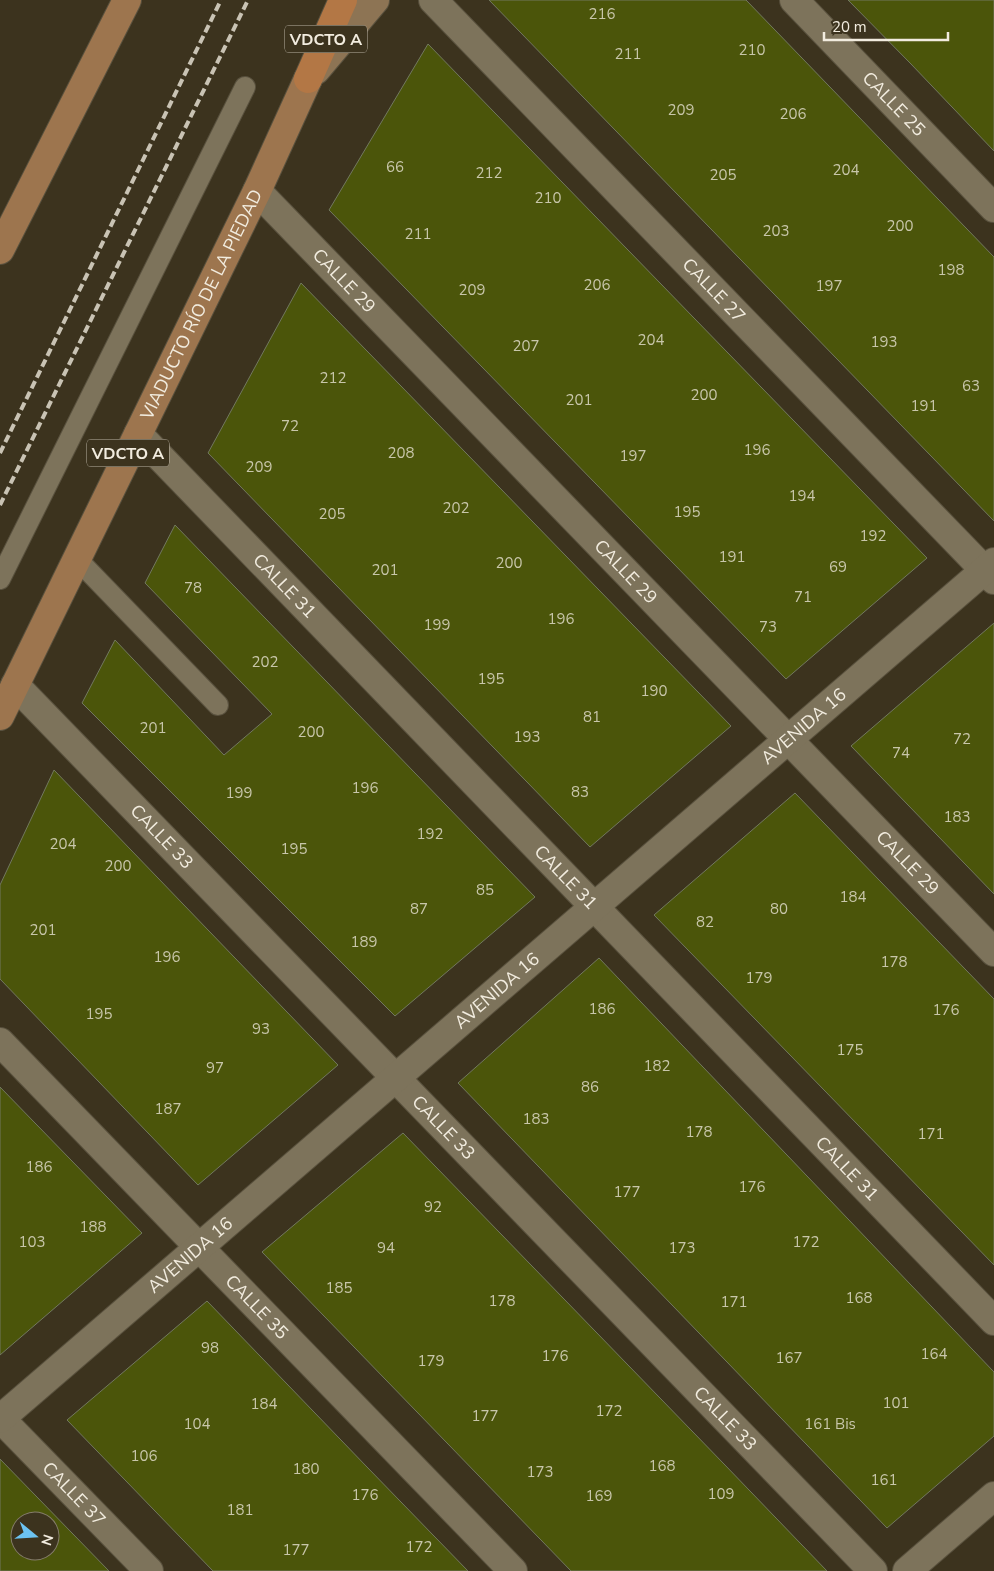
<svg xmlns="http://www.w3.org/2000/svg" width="994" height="1571" font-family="'Nunito Sans',sans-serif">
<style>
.building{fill:#4b550a;stroke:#72785f;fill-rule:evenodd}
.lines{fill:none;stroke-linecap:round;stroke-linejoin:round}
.service-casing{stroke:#59513e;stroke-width:22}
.minor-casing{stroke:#59513e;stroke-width:30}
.secondary-casing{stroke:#59513e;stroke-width:30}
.primary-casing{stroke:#59513e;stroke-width:30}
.motorway-casing{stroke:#59513e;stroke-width:30}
.service{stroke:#7d735b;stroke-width:20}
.minor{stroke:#7d735b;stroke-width:28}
.secondary{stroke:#8d7454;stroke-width:28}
.primary{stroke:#9d754e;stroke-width:28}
.motorway{stroke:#b37745;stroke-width:28}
.rail{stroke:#c9c3b4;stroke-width:4;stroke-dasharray:8 4;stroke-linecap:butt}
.labels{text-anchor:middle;stroke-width:4.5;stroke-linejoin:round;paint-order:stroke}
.number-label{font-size:15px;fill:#c8c6aa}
.shield{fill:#3c331e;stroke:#bbb4a5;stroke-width:1}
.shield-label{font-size:16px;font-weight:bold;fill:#f2ecdf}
.street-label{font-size:18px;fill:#f2ecdf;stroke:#3c331e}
</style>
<rect width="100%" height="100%" fill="#3c331e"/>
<!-- building -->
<g class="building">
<path d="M489 0H746L994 257V521Z"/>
<path d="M848 0H994V151L911 64Z"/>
<path d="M428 44 927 558 786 679 329 210Z"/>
<path d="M301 283 731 726 590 847 208 453Z"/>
<path d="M175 525 535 897 395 1016 82 703 115 640 224 755 272 714 145 583Z"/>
<path d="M994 623V894L851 746Z"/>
<path d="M54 770 338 1065 198 1185 0 979V885Z"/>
<path d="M795 793 994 999V1265L654 915Z"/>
<path d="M599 958 994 1372V1436L887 1528 458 1083Z"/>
<path d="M0 1087 142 1233 0 1355Z"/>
<path d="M403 1133 724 1464 827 1571H571L262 1252Z"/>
<path d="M207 1301 367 1467 468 1571H213L67 1420Z"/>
<path d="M0 1459 109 1571H0ZM20 1521H50V1551H20Z"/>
</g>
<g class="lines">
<!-- service casing -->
<g class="service-casing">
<g id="service">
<path d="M77 559 218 705"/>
<path d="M0 579 245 87"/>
</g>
</g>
<!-- minor casing -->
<g class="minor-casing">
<g id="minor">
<path id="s1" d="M433 0 994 580"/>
<path id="s2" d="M794 0 994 208"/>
<path id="s3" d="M257 191 994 952"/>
<path id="s4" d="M138 434 994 1321"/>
<path id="s5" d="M15 685 873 1571"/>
<path id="s6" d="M0 1042 513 1571"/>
<path id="s7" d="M0 1418 149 1571"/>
<path id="s8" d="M0 1419 994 562"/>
<path d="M907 1571 994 1496"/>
</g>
</g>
<!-- secondary casing -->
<g class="secondary-casing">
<path id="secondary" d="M316 70 375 0"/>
</g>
<!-- primary casing -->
<g class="primary-casing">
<g id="primary">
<path d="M0 250 127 0"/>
<path id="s9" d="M0 716 257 191 308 79"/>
</g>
</g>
<!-- motorway casing -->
<g class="motorway-casing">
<path id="motorway" d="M308 79 343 0"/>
</g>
<!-- service -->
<use href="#service" class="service"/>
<!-- minor -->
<use href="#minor" class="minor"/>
<!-- secondary -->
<use href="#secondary" class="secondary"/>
<!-- primary -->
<use href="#primary" class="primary"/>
<!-- motorway -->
<use href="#motorway" class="motorway"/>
<!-- rail -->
<g class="rail">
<path d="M0 453 221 0"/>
<path d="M0 505 248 0"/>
</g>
</g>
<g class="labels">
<!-- number labels -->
<g class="number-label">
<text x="602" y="19">216</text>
<text x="752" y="55">210</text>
<text x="628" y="59">211</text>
<text x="681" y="115">209</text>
<text x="793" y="119">206</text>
<text x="395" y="172">66</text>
<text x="846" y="175">204</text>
<text x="489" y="178">212</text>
<text x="723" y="180">205</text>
<text x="548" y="203">210</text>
<text x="900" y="231">200</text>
<text x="776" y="236">203</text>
<text x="418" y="239">211</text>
<text x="951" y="275">198</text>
<text x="597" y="290">206</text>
<text x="829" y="291">197</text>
<text x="472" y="295">209</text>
<text x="651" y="345">204</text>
<text x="884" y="347">193</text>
<text x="526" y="351">207</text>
<text x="333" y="383">212</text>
<text x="971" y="391">63</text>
<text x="704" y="400">200</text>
<text x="579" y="405">201</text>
<text x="924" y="411">191</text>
<text x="290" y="431">72</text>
<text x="757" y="455">196</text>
<text x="401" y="458">208</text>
<text x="633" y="461">197</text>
<text x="259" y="472">209</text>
<text x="802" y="501">194</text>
<text x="456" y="513">202</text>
<text x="687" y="517">195</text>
<text x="332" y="519">205</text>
<text x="873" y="541">192</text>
<text x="732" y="562">191</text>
<text x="509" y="568">200</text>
<text x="838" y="572">69</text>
<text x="385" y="575">201</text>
<text x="193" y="593">78</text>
<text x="803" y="602">71</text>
<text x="561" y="624">196</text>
<text x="437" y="630">199</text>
<text x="768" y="632">73</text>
<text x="265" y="667">202</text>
<text x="491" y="684">195</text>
<text x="654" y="696">190</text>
<text x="592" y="722">81</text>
<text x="153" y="733">201</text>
<text x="311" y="737">200</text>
<text x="527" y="742">193</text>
<text x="962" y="744">72</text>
<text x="901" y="758">74</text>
<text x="365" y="793">196</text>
<text x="580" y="797">83</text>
<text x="239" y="798">199</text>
<text x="957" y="822">183</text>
<text x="430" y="839">192</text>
<text x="63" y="849">204</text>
<text x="294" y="854">195</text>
<text x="118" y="871">200</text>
<text x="485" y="895">85</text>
<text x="853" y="902">184</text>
<text x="419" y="914">87</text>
<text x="779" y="914">80</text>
<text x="705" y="927">82</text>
<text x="43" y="935">201</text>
<text x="364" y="947">189</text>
<text x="167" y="962">196</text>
<text x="894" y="967">178</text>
<text x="759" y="983">179</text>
<text x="602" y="1014">186</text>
<text x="946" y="1015">176</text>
<text x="99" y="1019">195</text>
<text x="261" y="1034">93</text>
<text x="850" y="1055">175</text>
<text x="657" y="1071">182</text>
<text x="215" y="1073">97</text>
<text x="590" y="1092">86</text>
<text x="168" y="1114">187</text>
<text x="536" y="1124">183</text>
<text x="699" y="1137">178</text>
<text x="931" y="1139">171</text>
<text x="39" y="1172">186</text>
<text x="752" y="1192">176</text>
<text x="627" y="1197">177</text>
<text x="433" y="1212">92</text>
<text x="93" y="1232">188</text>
<text x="32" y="1247">103</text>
<text x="806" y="1247">172</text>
<text x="386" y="1253">94</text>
<text x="682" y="1253">173</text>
<text x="339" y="1293">185</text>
<text x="859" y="1303">168</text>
<text x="502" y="1306">178</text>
<text x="734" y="1307">171</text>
<text x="210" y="1353">98</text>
<text x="934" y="1359">164</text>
<text x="555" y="1361">176</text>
<text x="789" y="1363">167</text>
<text x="431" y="1366">179</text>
<text x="896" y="1408">101</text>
<text x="264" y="1409">184</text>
<text x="609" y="1416">172</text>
<text x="485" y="1421">177</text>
<text x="197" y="1429">104</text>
<text x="830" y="1429">161 Bis</text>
<text x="144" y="1461">106</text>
<text x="662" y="1471">168</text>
<text x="306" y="1474">180</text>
<text x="540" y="1477">173</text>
<text x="884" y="1485">161</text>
<text x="721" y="1499">109</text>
<text x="365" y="1500">176</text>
<text x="599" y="1501">169</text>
<text x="240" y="1515">181</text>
<text x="419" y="1552">172</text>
<text x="296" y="1555">177</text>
</g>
<!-- shield labels -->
<g class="shield">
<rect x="285" y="25.5" width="82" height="27" rx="4"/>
<rect x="87" y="439.5" width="82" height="27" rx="4"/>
</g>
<g class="shield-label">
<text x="326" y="45">VDCTO A</text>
<text x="128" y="459">VDCTO A</text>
</g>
<!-- street labels -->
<g class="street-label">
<text dy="6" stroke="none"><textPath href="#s2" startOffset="144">CALLE 25</textPath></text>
<text dy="6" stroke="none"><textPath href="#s3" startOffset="125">CALLE 29</textPath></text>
<text dy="6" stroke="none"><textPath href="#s1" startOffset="404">CALLE 27</textPath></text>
<text dy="6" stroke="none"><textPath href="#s9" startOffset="458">VIADUCTO RÍO DE LA PIEDAD</textPath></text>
<text dy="6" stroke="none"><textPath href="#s3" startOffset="530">CALLE 29</textPath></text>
<text dy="6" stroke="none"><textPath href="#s4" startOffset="211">CALLE 31</textPath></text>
<text dy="6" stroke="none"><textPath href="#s8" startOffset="1061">AVENIDA 16</textPath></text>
<text dy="6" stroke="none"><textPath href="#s5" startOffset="211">CALLE 33</textPath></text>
<text dy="6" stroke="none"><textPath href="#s3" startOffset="935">CALLE 29</textPath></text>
<text dy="6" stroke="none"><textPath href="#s4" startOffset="616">CALLE 31</textPath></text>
<text dy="6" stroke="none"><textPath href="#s8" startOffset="656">AVENIDA 16</textPath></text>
<text dy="6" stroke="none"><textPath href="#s5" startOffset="616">CALLE 33</textPath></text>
<text dy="6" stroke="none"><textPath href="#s4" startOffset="1021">CALLE 31</textPath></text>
<text dy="6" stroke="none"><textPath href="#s8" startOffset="251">AVENIDA 16</textPath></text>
<text dy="6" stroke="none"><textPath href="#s6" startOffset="369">CALLE 35</textPath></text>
<text dy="6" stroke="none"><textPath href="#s5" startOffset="1021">CALLE 33</textPath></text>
<text dy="6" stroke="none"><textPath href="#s7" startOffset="106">CALLE 37</textPath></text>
</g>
</g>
<!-- north arrow -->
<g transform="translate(35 1536) rotate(108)"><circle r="24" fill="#3c331e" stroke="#857d6b"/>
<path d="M0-4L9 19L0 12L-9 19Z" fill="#6cc3f2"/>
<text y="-8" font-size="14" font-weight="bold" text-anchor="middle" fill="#f2ecdf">N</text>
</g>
<!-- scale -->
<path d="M824 32v8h124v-8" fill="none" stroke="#f2ecdf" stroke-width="2.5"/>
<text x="832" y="32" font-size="15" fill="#f2ecdf" stroke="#3c331e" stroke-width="4" paint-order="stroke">20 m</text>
</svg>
